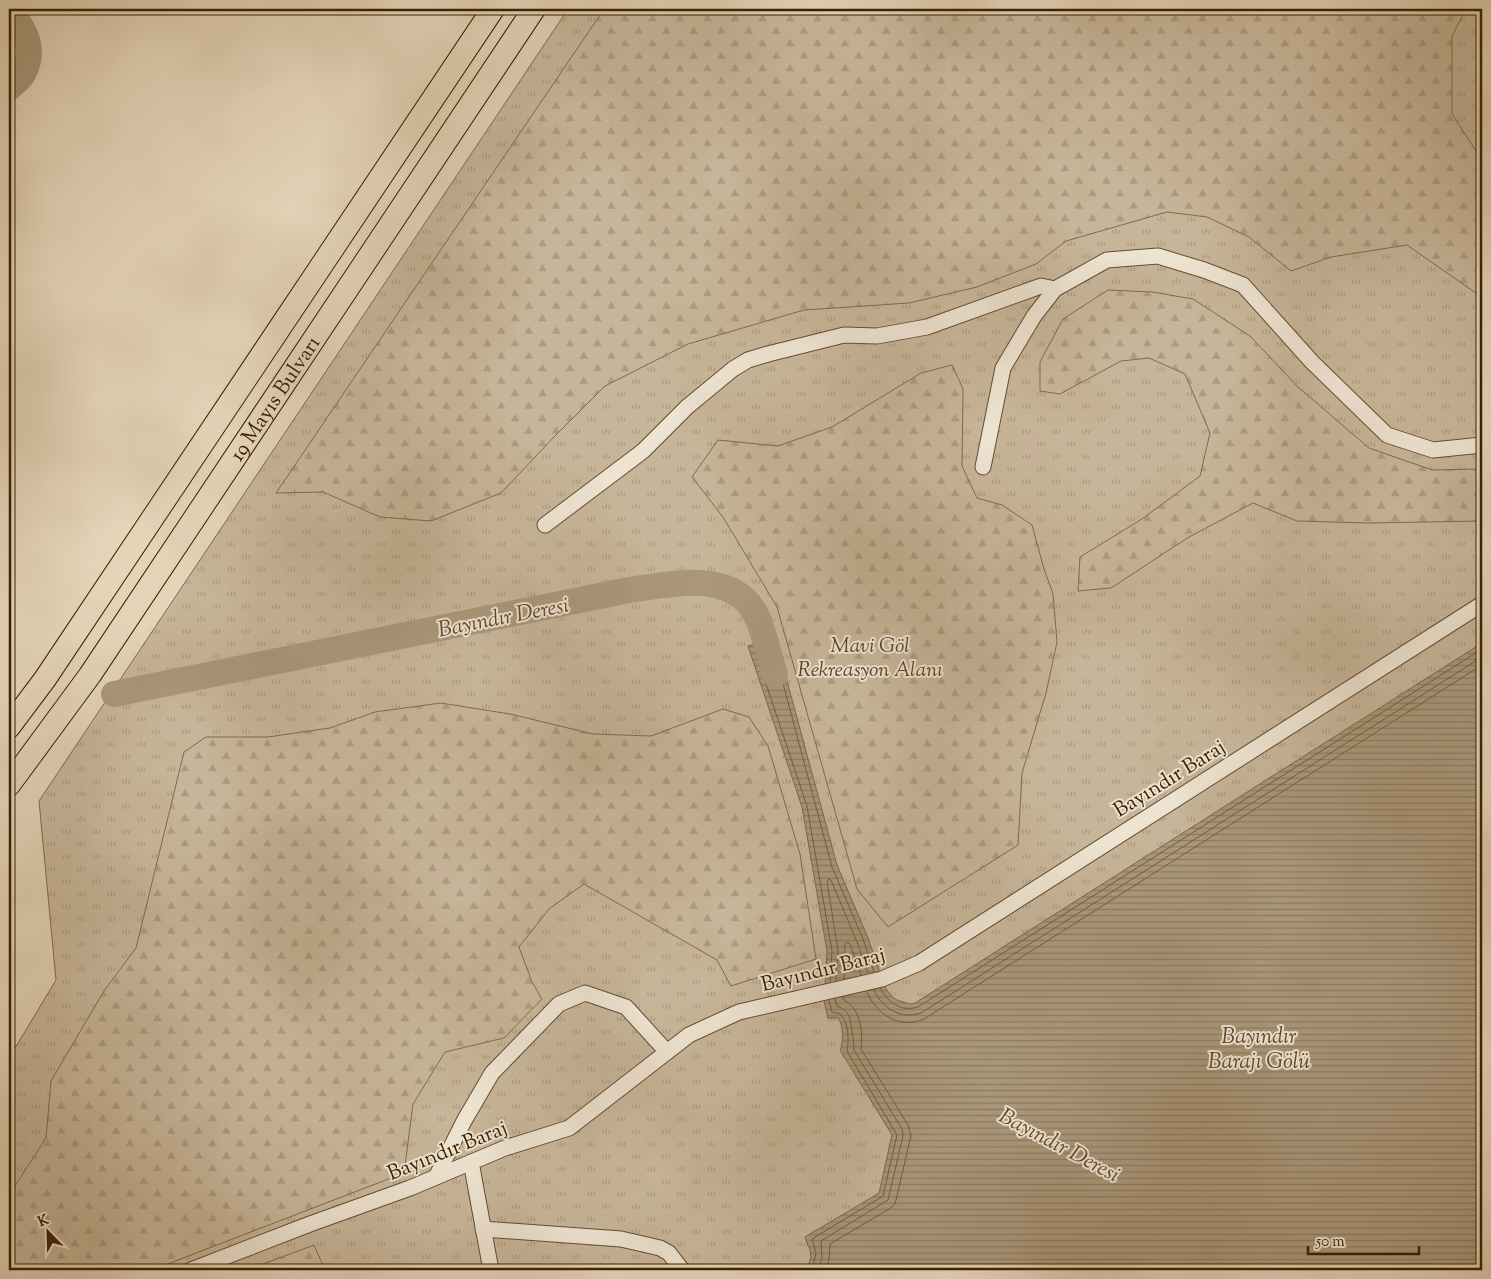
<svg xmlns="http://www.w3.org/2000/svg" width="1491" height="1279" font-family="'Sorts Mill Goudy',serif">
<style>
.grass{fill:url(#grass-tufts);stroke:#806a4e}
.forest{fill:url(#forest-firs);stroke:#806a4e}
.water{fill:url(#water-rules);stroke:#7d674a}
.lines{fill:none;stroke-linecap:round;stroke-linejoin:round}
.shore{stroke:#725c3e;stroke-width:1}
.river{stroke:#aa977a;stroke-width:26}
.minor-casing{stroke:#644d30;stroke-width:17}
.highway-casing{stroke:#3a2002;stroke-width:24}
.minor{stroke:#ede3d1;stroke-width:15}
.highway{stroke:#e4d4b8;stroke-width:22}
.labels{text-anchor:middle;stroke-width:4;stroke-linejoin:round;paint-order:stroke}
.street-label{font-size:21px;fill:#3a2002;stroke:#ede3d1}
.park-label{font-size:21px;font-style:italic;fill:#5d4528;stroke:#ede3d1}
.water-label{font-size:22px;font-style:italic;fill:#614a2c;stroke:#ede3d1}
</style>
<defs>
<pattern id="grass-tufts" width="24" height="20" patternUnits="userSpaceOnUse" patternTransform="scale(1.25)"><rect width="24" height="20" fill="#c7b599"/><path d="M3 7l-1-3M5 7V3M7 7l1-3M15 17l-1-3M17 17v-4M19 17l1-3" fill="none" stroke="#ac9b82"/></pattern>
<pattern id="forest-firs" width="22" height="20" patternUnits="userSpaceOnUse" patternTransform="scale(1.25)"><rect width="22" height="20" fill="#c7b599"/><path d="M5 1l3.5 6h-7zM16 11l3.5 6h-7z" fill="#ac9b82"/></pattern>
<pattern id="water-rules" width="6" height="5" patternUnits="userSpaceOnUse" patternTransform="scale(1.25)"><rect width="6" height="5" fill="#aa977a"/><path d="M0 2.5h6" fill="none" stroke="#8b7b62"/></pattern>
</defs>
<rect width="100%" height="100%" fill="#e4d4b8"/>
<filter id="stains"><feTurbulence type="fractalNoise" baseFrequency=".004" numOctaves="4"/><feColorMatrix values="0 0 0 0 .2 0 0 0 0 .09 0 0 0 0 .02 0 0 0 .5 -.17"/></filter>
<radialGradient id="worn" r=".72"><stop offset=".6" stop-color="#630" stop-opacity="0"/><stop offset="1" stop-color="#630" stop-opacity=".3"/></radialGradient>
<!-- grass -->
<path class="grass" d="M568 9H1482V1270H9V1058L56 980 39 801Z"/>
<!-- forest -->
<g class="forest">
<path d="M604 9H1466L1452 36V114L1482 160V304L1480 296 1407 245 1331 257 1291 271 1249 237 1207 217 1167 212 1066 241 1036 264 977 287 909 303 804 310 688 344 605 386 554 437 501 493 431 521 380 517 323 492 276 493Z"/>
<path d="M1108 290 1152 292 1193 299 1250 336 1298 387 1369 448 1432 470 1482 469V521L1369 523 1297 521 1253 503 1189 537 1111 588 1078 591 1080 557 1142 519 1200 476 1210 433 1185 374 1149 358 1121 361 1060 394 1040 391V362L1063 319Z"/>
<path d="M952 365 963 389 962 466 977 498 1002 505 1032 525 1044 569 1053 594 1057 642 1046 693 1022 773 1018 845 888 927 857 889 777 607 723 517 692 477 718 440 778 446 832 427 921 373Z"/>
<path d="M441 703 510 714 593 734 651 736 723 709 749 717 768 746 800 854 816 959 731 986 717 960 584 884 549 909 519 947 532 982 542 999 504 1038 445 1052 413 1104 404 1173 152 1270H9V1195L46 1138 51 1081 104 991 136 948 184 752 206 737H268L330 728 375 712Z"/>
<path d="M314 1245 325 1270H247Z"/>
</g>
<!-- water -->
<path class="water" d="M775 637 837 865 868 938 885 987 891 996 897 1000 910 1004 915 1003 1482 643V1270H807L811 1257 810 1249 808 1246 805 1237 879 1193 892 1135 840 1050C844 1042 843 1024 838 1018H828L824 1001 827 951 802 807 748 646Z"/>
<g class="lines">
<!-- shore -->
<g class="shore">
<path d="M844 979 845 944 847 942 850 944 861 975"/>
<path d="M836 981 838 950 827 882 829 879 831 880 857 942 868 973"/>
<path d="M830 982 832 951 807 806 755 651 757 648 770 644 773 646 832 867 863 939 874 972"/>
<path d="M880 988C888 1003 901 1012 918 1007L1482 649"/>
<path d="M874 990C882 1008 900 1020 921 1013L1482 657"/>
<path d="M867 992C876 1014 900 1030 924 1019L1482 665"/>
<path d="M812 1270 816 1253 812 1239 883 1196 897 1135 847 1051C849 1040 849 1022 840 1014L832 1012 829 1000"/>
<path d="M818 1270 822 1258 821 1241 888 1200 903 1136 902 1129 854 1050C854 1043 853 1038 852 1031 850 1018 850 1011 837 1006L835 999"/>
<path d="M826 1270 829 1259 830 1244 889 1209 895 1204 911 1136 908 1125 861 1049C863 1032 861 1009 844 1000L843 997"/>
</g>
<!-- river -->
<g class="river">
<path d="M9 88C13 84 20 79 23 74 37 48 24 30 10 9"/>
<path d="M114 694 629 590C671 584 737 568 758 619 765 636 769 656 775 675"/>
</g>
<!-- minor casing -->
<g class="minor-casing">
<g id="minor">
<path d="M983 467 1003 368 1034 316 1055 289 1107 260 1158 256 1204 270 1243 285 1312 362 1387 435 1433 450 1482 445"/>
<path d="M545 525 643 451 687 407 733 369 748 360 768 354 844 335 877 336 927 327 1041 286 1055 289"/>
<path d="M471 1162 491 1270"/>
<path d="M436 1177 464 1121 492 1073 559 1004 585 993 626 1007 667 1052"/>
<path d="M483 1229 621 1239 660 1248 669 1253 682 1270"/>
<path d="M191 1270 310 1224 410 1188 505 1148 569 1128 689 1035 739 1012 882 979 919 963 1482 604"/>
</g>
</g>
<!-- highway casing -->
<g class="highway-casing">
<g id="highway">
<path d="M9 727 45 679 493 9"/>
<path id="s1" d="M9 785 90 675 534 9"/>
</g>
</g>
<!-- minor -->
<use href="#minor" class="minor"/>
<!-- highway -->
<use href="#highway" class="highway"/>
</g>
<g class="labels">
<!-- street labels -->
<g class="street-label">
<text dy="7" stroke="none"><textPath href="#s1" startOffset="469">19 Mayıs Bulvarı</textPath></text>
<text transform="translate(1169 778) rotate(-32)" y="7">Bayındır Baraj</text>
<text transform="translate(823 969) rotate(-14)" y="7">Bayındır Baraj</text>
<text transform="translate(447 1150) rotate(-22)" y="7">Bayındır Baraj</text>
</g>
<!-- park labels -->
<g class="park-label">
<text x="870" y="652">Mavi Göl<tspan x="870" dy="24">Rekreasyon Alanı</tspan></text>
</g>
<!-- water labels -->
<g class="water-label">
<text transform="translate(503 616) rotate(-11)" y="8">Bayındır Deresi</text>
<text x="1259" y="1043">Bayındır<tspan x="1259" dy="25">Barajı Gölü</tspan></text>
<text transform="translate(1060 1144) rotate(28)" y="8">Bayındır Deresi</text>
</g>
</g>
<!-- margin -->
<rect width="1491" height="1279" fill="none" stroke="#e4d4b8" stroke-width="30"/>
<rect x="10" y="10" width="1471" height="1259" fill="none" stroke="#3a2002" stroke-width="2.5"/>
<rect x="15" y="15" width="1461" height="1249" fill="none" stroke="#3a2002"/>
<!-- north arrow -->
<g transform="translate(48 1232) rotate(337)" stroke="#ede3d1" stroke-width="4" paint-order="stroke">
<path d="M0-4L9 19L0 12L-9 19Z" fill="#3a2002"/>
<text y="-8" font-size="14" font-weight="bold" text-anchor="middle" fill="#3a2002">K</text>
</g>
<!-- scale -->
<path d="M1308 1246v8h111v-8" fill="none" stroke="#3a2002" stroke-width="2.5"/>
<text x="1316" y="1246" font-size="15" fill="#3a2002" stroke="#ede3d1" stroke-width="4" paint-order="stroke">50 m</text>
<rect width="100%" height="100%" filter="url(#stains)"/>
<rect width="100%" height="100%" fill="url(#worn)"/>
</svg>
